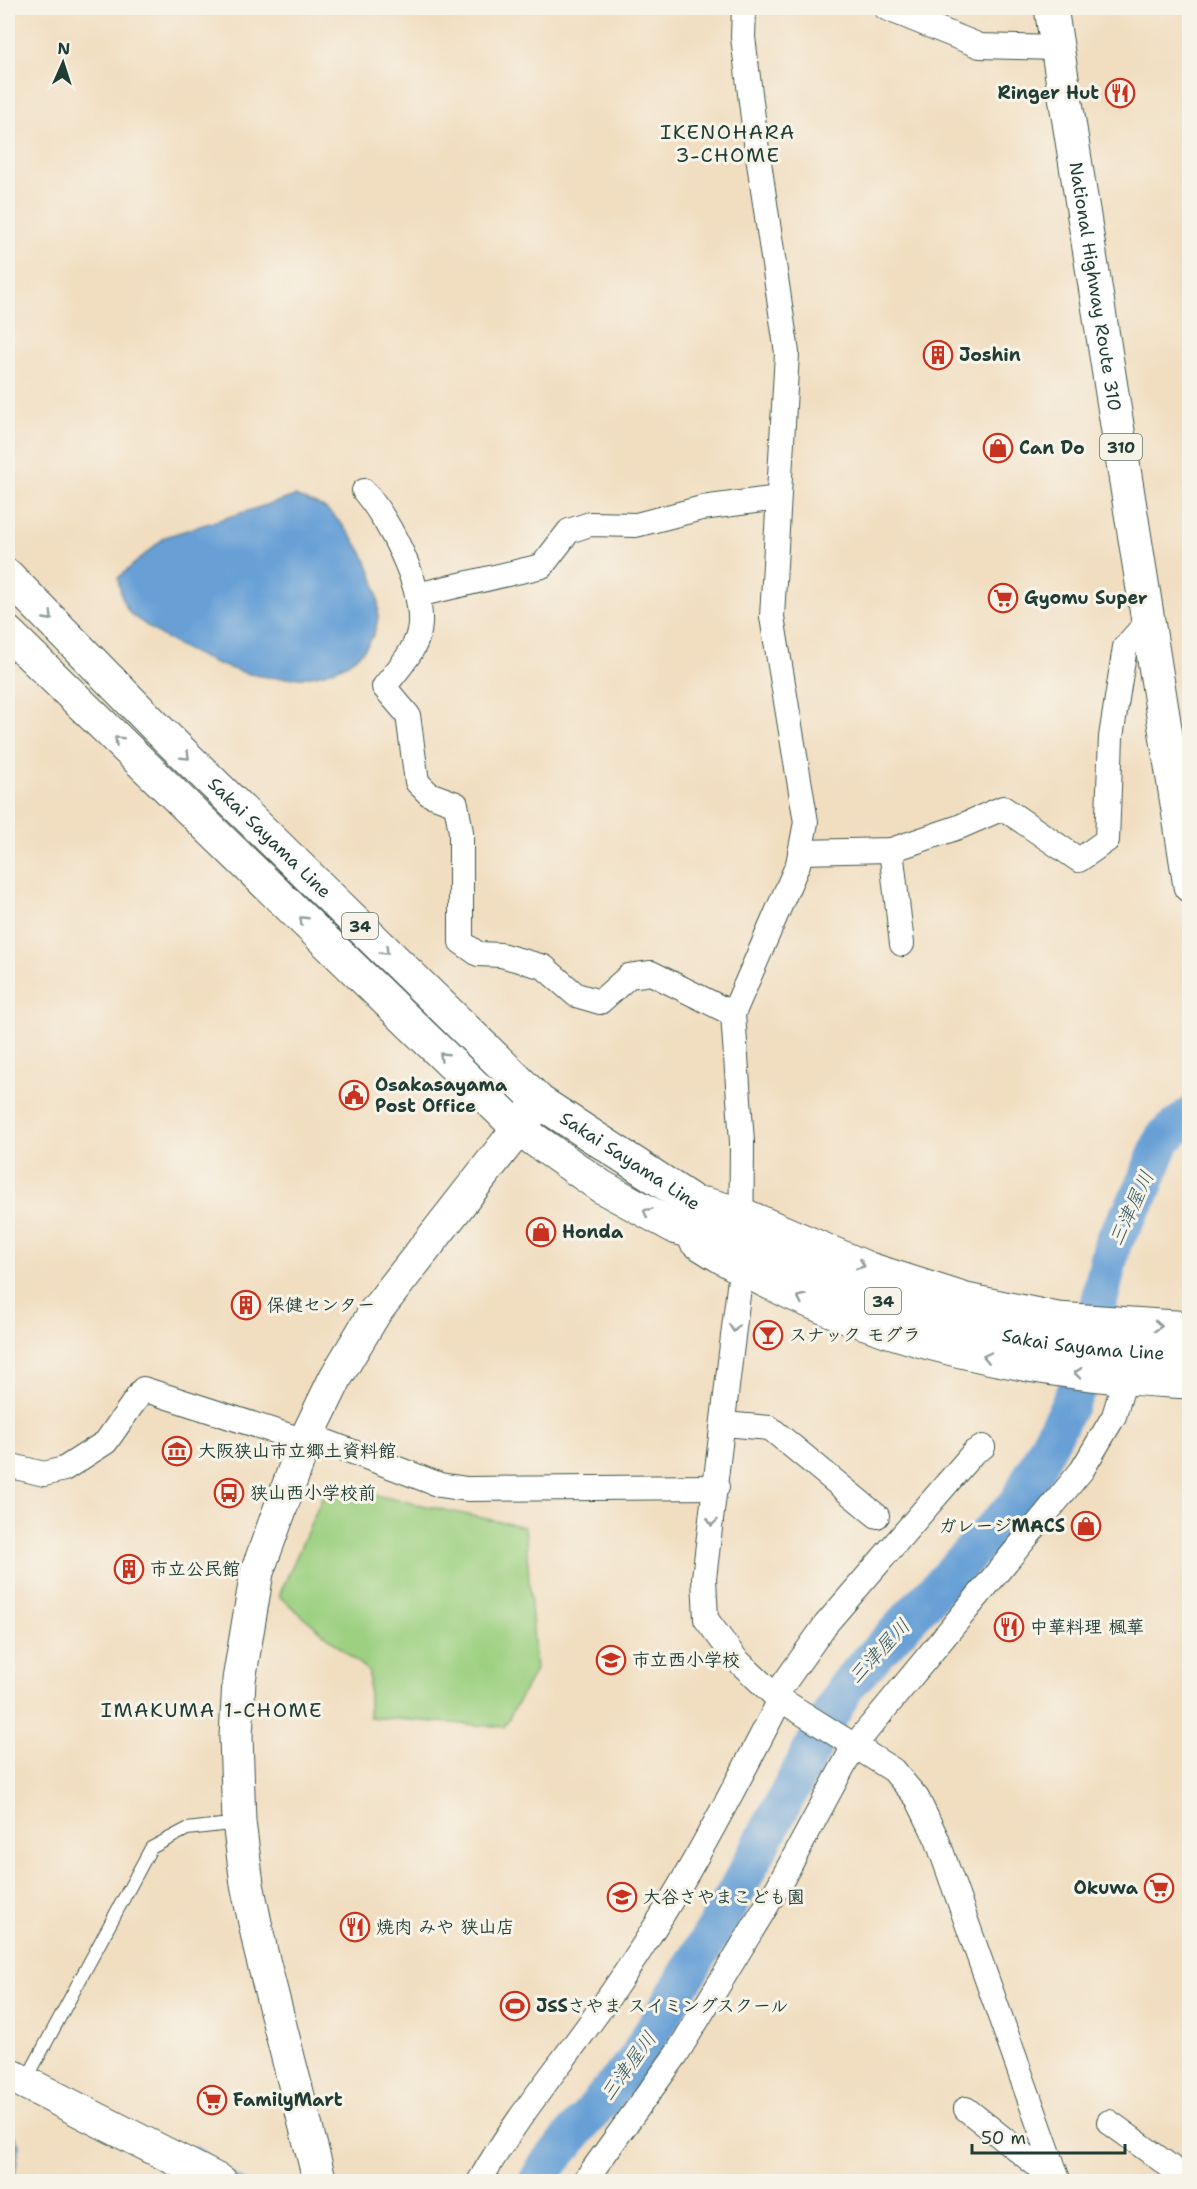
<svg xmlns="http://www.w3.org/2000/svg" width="1197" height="2189" font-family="'Shantell Sans','Klee One',sans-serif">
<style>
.green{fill:#9dd081;stroke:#5e865a;stroke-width:1.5}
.water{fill:#67a0d6;stroke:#436e85;stroke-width:1.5}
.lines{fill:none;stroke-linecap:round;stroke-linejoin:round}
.stream{stroke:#67a0d6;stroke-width:6}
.river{stroke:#67a0d6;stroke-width:38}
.lane-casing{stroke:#3e5549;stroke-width:14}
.street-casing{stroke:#3e5549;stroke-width:26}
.secondary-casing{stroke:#3e5549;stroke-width:35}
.primary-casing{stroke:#3e5549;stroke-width:35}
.highway-casing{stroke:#3e5549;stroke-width:35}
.lane{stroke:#fff;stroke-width:12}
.street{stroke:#fff;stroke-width:24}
.secondary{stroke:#fff;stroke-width:33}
.primary{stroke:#fff;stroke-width:33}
.highway{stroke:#fff;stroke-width:33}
.oneway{stroke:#8f9e9a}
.labels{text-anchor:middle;stroke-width:6;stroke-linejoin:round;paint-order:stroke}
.shield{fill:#f7f3e8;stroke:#60746a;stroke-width:1.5}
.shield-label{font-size:16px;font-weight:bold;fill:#1f3d34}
.poi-label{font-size:18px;font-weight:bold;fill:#1f3d34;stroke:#f7f3e8;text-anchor:start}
.street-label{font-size:18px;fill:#1f3d34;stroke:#f7f3e8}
.neighbourhood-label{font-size:20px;letter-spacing:1.5px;fill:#1f3d34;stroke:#f7f3e8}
.water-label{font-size:20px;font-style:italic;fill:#355b65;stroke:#f7f3e8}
</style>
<rect width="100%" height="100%" fill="#f7f3e8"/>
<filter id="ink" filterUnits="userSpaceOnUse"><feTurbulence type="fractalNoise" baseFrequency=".0167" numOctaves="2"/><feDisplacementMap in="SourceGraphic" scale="12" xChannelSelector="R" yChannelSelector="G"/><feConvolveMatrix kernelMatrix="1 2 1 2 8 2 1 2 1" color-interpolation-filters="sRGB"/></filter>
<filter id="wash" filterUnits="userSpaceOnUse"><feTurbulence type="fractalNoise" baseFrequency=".008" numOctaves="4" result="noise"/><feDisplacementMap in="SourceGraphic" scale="24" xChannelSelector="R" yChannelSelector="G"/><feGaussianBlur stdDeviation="1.35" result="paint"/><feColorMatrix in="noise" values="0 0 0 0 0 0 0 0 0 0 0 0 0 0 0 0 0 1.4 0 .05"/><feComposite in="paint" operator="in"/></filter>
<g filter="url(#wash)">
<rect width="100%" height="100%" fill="#f1dec1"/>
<!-- green -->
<path class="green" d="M328 1485 525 1527 536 1669 504 1727 369 1717V1672L279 1596Z"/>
<!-- water -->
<g class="water">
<path d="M295 496C304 500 316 503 324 508 345 523 366 554 373 578 398 654 333 684 267 677 230 673 177 648 147 626 142 621 133 618 129 612 122 602 120 590 118 578L165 537Z"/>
<path d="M8 2123 19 2145 14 2181H8Z"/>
</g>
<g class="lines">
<!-- stream -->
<g class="stream">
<path d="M195 2149 209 2158"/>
<path d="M230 2175 242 2182"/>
</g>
<!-- river -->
<path class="river" d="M537 2182 545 2168 635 2061 726 1910 846 1686 1018 1502 1079 1386 1113 1242 1140 1195 1163 1138 1190 1116"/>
</g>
</g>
<g filter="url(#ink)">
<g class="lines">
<!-- lane casing -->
<g class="lane-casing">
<path id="lane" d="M25 2082 151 1848 187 1829 238 1823"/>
</g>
<!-- street casing -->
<g class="street-casing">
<g id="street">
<path d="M744 8 743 37 756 142 787 353 772 617 806 822 798 864 733 1014 742 1142 741 1270 704 1578 706 1619 736 1659 775 1696 893 1770 917 1798 937 1839 1059 2182"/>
<path d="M886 8 980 46 1058 48"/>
<path d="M364 491C389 521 422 583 420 624 419 648 398 669 384 687L408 715 417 782 429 794 456 804 461 832V942L478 954 501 955 544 967 576 995 600 1002 629 976 651 973 733 1014"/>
<path d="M417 595 542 566 569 531 590 524 636 525 702 508 778 498"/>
<path d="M891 850 902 944"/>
<path d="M800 852 891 850 959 827 1003 808 1079 860 1107 840 1111 737 1125 647 1148 621"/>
<path d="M724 1424 770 1428 877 1516"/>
<path d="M308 1435 440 1485 467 1489 717 1487"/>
<path d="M8 1465 44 1474 64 1469 106 1442 143 1389 305 1441"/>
<path d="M775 1696 826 1624 974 1452 983 1447"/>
<path d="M966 2109 1058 2182"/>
<path d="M1109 2122 1190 2181"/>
<path d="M479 2182C518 2113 571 2053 615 1988 678 1897 729 1799 780 1700"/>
<path d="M584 2182 676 2055 778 1887 854 1746 1082 1470 1114 1416 1125 1379"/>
</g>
</g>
<!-- secondary casing -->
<g class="secondary-casing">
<g id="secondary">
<path d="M8 2074 221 2182"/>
<path d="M320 2182 261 1952 247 1884 239 1822 236 1737 239 1680 257 1572 305 1441 336 1377 375 1312 536 1106"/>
</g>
</g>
<!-- primary casing -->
<g class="primary-casing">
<g id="primary">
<path id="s1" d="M8 576 159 730 540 1102 689 1199 738 1240"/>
<path id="s2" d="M8 633 519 1129 602 1187 677 1228 741 1243 864 1295 937 1320 1031 1341 1102 1350 1190 1355"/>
<path d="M705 1204 741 1214 869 1269 966 1300 1057 1319 1190 1328"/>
<path d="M696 1241C843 1336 1016 1374 1190 1382"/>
</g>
</g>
<!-- highway casing -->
<g class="highway-casing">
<g id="highway">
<path id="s3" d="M1051 8 1190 886"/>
</g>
</g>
<!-- lane -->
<use href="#lane" class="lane"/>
<!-- street -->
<use href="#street" class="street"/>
<!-- secondary -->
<use href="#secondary" class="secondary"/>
<!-- primary -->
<use href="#primary" class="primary"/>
<!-- highway -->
<use href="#highway" class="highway"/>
</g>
<!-- one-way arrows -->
<defs><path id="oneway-chevron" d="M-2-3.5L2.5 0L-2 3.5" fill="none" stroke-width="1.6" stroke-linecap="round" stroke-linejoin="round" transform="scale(1.5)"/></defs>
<g class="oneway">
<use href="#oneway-chevron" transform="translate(49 617) rotate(46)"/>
<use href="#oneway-chevron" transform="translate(118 740) rotate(-136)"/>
<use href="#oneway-chevron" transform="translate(186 756) rotate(44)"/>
<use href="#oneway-chevron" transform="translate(303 920) rotate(-136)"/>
<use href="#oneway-chevron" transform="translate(385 951) rotate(44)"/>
<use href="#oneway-chevron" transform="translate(443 1056) rotate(-136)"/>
<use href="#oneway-chevron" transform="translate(647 1212) rotate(-151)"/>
<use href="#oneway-chevron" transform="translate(861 1265) rotate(22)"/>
<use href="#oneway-chevron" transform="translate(801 1298) rotate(-155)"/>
<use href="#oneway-chevron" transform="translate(1158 1326) rotate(3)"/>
<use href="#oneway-chevron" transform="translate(734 1328) rotate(96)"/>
<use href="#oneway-chevron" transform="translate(987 1357) rotate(-168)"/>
<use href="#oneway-chevron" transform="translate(1078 1373) rotate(-173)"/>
<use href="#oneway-chevron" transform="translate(712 1522) rotate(98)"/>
</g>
</g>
<!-- icons -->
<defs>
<g id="restaurant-ring" transform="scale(1.5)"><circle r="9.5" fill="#f7f3e8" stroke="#c8321e" stroke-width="1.5"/><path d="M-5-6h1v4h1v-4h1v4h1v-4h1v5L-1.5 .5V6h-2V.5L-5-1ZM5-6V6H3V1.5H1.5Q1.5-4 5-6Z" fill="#c8321e"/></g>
<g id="building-ring" transform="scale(1.5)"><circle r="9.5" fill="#f7f3e8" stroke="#c8321e" stroke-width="1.5"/><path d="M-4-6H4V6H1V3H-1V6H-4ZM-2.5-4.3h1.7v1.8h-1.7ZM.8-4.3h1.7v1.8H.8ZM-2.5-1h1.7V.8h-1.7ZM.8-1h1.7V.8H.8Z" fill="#c8321e"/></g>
<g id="shop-ring" transform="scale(1.5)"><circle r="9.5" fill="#f7f3e8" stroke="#c8321e" stroke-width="1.5"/><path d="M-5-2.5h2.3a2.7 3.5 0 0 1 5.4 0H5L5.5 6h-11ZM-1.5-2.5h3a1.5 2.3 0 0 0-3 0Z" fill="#c8321e"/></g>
<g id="supermarket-ring" transform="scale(1.5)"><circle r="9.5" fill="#f7f3e8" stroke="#c8321e" stroke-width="1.5"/><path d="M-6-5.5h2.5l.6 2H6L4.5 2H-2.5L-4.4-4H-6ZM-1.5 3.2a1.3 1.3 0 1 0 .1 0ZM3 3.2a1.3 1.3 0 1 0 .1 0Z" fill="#c8321e"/></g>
<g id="civic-ring" transform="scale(1.5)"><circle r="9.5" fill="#f7f3e8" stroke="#c8321e" stroke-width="1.5"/><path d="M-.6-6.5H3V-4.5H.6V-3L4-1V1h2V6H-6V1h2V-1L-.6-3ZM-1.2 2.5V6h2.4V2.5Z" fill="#c8321e"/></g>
<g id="bar-ring" transform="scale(1.5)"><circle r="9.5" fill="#f7f3e8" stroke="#c8321e" stroke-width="1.5"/><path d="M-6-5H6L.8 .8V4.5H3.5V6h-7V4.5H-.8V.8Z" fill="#c8321e"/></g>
<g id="museum-ring" transform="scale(1.5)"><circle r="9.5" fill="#f7f3e8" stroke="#c8321e" stroke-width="1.5"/><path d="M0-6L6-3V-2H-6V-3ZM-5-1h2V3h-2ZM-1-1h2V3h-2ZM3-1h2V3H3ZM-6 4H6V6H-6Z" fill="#c8321e"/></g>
<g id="bus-ring" transform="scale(1.5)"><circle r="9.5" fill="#f7f3e8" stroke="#c8321e" stroke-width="1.5"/><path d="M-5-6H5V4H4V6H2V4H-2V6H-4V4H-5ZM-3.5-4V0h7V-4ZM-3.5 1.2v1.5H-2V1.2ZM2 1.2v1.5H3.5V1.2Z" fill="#c8321e"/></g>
<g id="school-ring" transform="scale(1.5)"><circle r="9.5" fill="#f7f3e8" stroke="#c8321e" stroke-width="1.5"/><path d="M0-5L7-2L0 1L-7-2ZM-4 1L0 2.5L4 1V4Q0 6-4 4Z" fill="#c8321e"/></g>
<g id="stadium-ring" transform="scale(1.5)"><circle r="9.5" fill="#f7f3e8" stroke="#c8321e" stroke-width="1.5"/><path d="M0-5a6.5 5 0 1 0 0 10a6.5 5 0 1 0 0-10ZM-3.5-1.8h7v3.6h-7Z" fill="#c8321e"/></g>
</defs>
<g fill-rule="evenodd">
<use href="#restaurant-ring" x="1120" y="93"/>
<use href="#building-ring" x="938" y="355"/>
<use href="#shop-ring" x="998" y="448"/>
<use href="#supermarket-ring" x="1003" y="598"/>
<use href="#civic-ring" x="354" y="1095"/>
<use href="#shop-ring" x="541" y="1232"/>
<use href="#building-ring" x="246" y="1305"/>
<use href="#bar-ring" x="768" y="1335"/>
<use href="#museum-ring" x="177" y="1451"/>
<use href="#bus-ring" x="229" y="1493"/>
<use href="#shop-ring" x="1086" y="1526"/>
<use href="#building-ring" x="129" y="1569"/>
<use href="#restaurant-ring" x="1009" y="1627"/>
<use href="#school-ring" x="611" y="1660"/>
<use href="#supermarket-ring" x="1159" y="1888"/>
<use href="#school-ring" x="622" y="1897"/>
<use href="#restaurant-ring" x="355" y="1927"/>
<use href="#stadium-ring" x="515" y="2006"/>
<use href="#supermarket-ring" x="212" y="2100"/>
</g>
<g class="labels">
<!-- shield labels -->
<g class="shield">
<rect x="1100" y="434" width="42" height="26" rx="4.5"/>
<rect x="342" y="913" width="36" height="26" rx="4.5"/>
<rect x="865" y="1288" width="36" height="26" rx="4.5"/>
</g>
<g class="shield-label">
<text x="1121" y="453">310</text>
<text x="360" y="932">34</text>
<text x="883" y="1307">34</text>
</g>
<!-- poi labels -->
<g class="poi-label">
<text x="1099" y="99" text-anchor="end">Ringer Hut</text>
<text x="959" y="361">Joshin</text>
<text x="1019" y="454">Can Do</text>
<text x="1024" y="604">Gyomu Super</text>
<text x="375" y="1091">Osakasayama<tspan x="375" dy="21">Post Office</tspan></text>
<text x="562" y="1238">Honda</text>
<text x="267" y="1311">保健センター</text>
<text x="789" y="1341">スナック モグラ</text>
<text x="198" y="1457">大阪狭山市立郷土資料館</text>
<text x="250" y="1499">狭山西小学校前</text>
<text x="1065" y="1532" text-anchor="end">ガレージMACS</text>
<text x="150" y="1575">市立公民館</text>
<text x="1030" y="1633">中華料理 楓華</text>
<text x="632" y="1666">市立西小学校</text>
<text x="1138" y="1894" text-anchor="end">Okuwa</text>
<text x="643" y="1903">大谷さやまこども園</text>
<text x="376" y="1933">焼肉 みや 狭山店</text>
<text x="536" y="2012">JSSさやま スイミングスクール</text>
<text x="233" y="2106">FamilyMart</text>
</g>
<!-- street labels -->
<g class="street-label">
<text dy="6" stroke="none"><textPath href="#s3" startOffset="282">National Highway Route 310</textPath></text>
<text dy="6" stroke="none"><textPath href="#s1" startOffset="370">Sakai Sayama Line</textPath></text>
<text dy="6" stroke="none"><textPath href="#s1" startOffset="856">Sakai Sayama Line</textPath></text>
<text dy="6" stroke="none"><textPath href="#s2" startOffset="1324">Sakai Sayama Line</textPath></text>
</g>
<!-- neighbourhood labels -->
<g class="neighbourhood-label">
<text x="728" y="139">IKENOHARA<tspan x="728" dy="23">3-CHOME</tspan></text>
<text x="212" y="1717">IMAKUMA 1-CHOME</text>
</g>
<!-- water labels -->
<g class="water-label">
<text transform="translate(1131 1208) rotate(-65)" y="7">三津屋川</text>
<text transform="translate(879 1651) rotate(-47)" y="7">三津屋川</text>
<text transform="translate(628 2066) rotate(-54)" y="7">三津屋川</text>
</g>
</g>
<!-- margin -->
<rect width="1197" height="2189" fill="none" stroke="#f7f3e8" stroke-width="30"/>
<!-- north arrow -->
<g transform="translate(63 63) rotate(3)" stroke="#f7f3e8" stroke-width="4.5" paint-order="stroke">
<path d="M0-4.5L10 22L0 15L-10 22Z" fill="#1f3d34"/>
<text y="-9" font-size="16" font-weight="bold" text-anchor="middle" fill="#1f3d34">N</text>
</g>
<!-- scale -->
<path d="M972 2144v9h153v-9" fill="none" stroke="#1f3d34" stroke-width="3"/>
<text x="981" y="2144" font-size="18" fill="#1f3d34" stroke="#f7f3e8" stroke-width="4.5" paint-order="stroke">50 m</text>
</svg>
